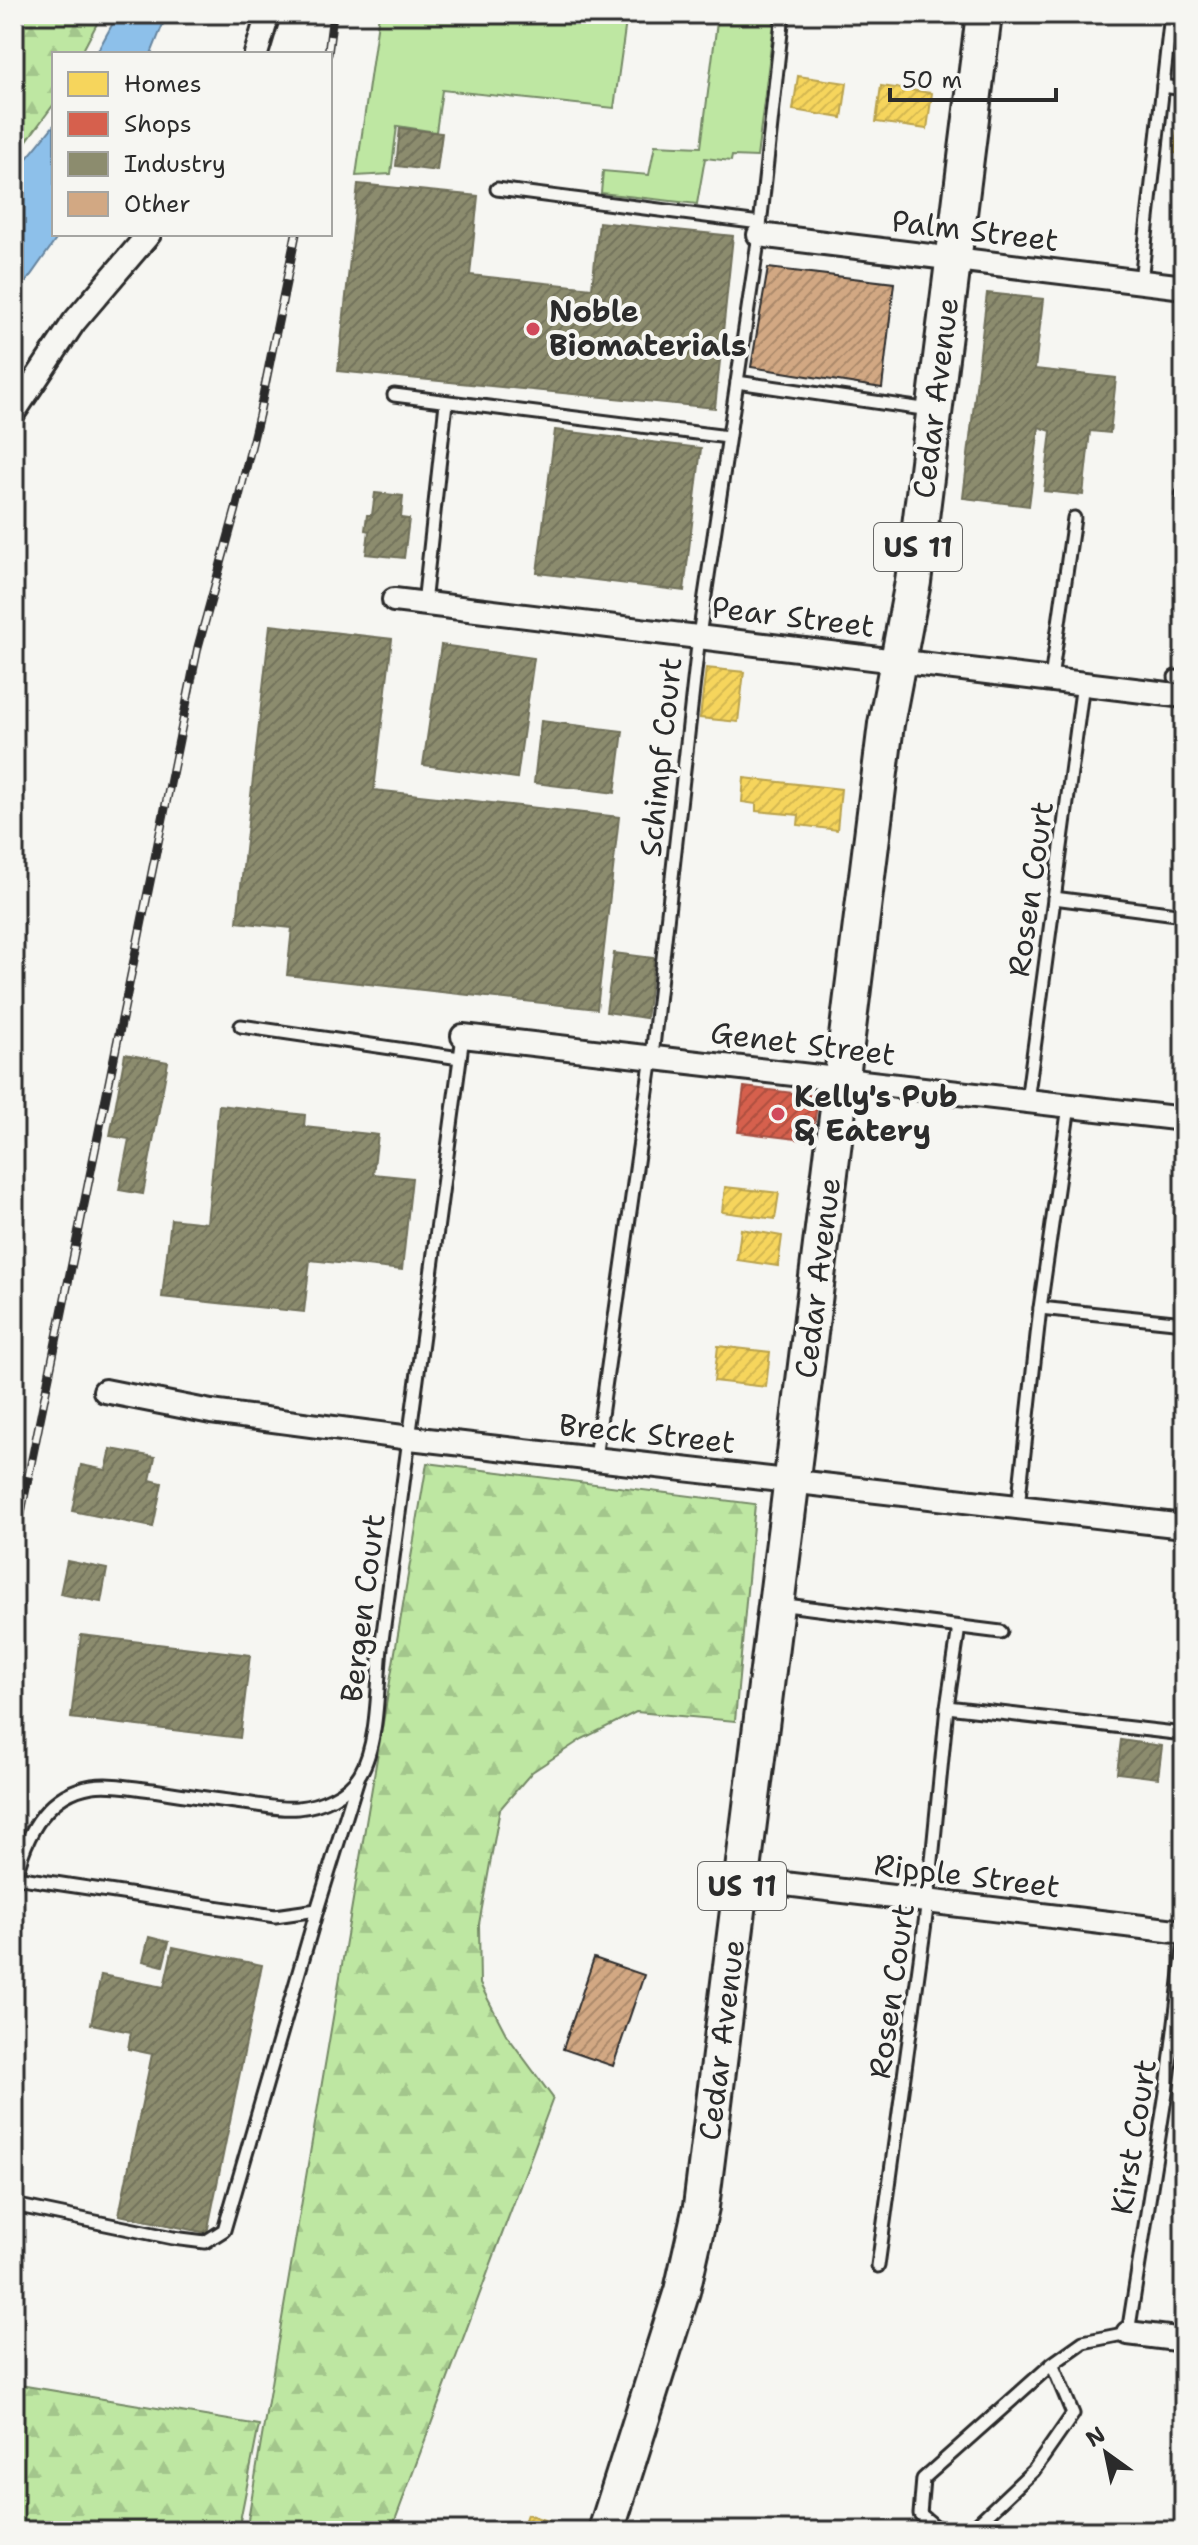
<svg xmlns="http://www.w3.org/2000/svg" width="1198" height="2545" font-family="'Shantell Sans',sans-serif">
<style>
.green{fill:#bee7a2;stroke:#748966;stroke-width:2}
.forest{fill:url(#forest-firs);stroke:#748966;stroke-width:2}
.water{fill:#8dc0ea;stroke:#66849e;stroke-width:2}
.homes{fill:url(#homes-hatch);stroke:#b9a24d;stroke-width:2}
.shops{fill:url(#shops-hatch);stroke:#a35043;stroke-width:2}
.industry{fill:url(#industry-hatch);stroke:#6f6f5a;stroke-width:2}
.building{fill:url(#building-hatch);stroke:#2b2b2b;stroke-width:2}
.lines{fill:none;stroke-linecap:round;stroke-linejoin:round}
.service-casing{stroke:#2b2b2b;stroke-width:17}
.minor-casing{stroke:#2b2b2b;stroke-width:28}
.primary-casing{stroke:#2b2b2b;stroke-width:40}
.service{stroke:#f6f6f2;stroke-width:11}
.minor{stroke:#f6f6f2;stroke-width:22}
.primary{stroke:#f6f6f2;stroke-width:34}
.rail-casing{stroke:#2b2b2b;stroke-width:9}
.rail{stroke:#f6f6f2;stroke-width:6;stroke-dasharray:18;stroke-linecap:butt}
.poi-dot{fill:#d1495b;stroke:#f6f6f2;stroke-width:3}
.labels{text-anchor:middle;stroke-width:8;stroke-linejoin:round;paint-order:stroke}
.shield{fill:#f6f6f2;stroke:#686867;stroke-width:2}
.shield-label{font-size:28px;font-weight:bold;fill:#2b2b2b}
.street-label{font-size:30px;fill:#2b2b2b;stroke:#f6f6f2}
.poi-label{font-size:30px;font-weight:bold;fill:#2b2b2b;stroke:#f6f6f2;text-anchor:start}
</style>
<defs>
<pattern id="forest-firs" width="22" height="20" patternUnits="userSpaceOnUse" patternTransform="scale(2)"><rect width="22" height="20" fill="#bee7a2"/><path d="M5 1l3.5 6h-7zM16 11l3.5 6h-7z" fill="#a3c68c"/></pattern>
<pattern id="homes-hatch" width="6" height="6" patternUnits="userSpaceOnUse" patternTransform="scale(2)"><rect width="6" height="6" fill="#f6d55c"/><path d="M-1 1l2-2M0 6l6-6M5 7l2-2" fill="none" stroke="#d3b750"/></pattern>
<pattern id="shops-hatch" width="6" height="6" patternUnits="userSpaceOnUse" patternTransform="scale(2)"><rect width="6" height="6" fill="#d6604d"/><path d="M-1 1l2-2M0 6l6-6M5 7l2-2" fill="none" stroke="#ae4f40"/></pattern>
<pattern id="industry-hatch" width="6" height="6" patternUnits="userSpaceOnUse" patternTransform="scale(2)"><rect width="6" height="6" fill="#8c8c6e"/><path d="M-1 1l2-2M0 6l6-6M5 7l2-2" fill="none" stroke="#73735b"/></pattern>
<pattern id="building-hatch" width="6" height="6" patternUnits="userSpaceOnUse" patternTransform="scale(2)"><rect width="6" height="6" fill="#d2a883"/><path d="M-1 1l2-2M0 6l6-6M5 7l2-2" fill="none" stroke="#ab896b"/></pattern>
</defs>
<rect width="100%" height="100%" fill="#f6f6f2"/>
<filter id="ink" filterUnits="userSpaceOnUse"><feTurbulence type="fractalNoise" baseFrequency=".0125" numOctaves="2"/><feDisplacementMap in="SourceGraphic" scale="16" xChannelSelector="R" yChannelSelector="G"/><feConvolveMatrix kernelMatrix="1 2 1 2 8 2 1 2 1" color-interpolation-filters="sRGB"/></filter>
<g filter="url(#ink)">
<!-- green -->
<g class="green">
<path d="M379 14H627L614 108 442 90 436 132 397 126 391 174 356 176Z"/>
<path d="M718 14H775L757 157 732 156 731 161 705 158 697 204 601 193 603 171 649 175 655 145 701 147Z"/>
</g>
<!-- forest -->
<g class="forest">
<path d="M14 14H102L81 54H54V104L14 158Z"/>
<path d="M427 1463 755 1504 735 1721 636 1712 582 1739 532 1772 500 1809 479 1924 480 1984 506 2034 553 2098 391 2531H246Z"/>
<path d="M14 2384 259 2425 238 2531H14Z"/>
</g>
<!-- water -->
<g class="water">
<path d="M118 14H167L151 54H96Z"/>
<path d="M54 125V234H60L14 299V174Z"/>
</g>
<!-- homes -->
<g class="homes">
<path d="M798 76 847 83 842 118 793 110Z"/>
<path d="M881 86 932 93 927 129 876 122Z"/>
<path d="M1181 98H1184V154L1174 153Z"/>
<path d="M706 668 744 672 738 722 700 718Z"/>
<path d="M744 778 841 789 837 830 798 825 799 815 756 811V804L742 802Z"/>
<path d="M725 1187 779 1193 775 1219 722 1212Z"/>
<path d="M741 1229 782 1236 778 1266 737 1260Z"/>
<path d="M718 1346 770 1352 766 1387 714 1381Z"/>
<path d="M527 2514 572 2530V2531H521Z"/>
</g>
<!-- shops -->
<path class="shops" d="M744 1087 818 1096 812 1141 738 1132Z"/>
<!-- industry -->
<g class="industry">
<path d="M400 128 442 133 437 171 396 166Z"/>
<path d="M358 184 478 196 470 275 592 288 599 222 733 236 715 408 338 371Z"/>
<path d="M987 293 1043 299 1035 369 1116 378 1110 433 1090 431 1083 495 1044 491 1051 431 1039 427 1029 506 963 498Z"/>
<path d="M555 430 701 448 684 591 537 573Z"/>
<path d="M375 493 403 496 401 518 409 519 404 558 366 554 369 531 365 530 367 515H372Z"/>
<path d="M270 625 392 639 374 790 619 817 597 1009 287 975 292 928 237 922Z"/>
<path d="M441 645 534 658 517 778 423 765Z"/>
<path d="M541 721 623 731 615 793 534 783Z"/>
<path d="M614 953 654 958 646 1018 606 1012Z"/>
<path d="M125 1054 168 1062 143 1194 119 1190 129 1139 110 1136Z"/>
<path d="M219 1105 305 1115 304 1127 378 1135 373 1174 412 1178 402 1270 310 1260 304 1312 162 1297 171 1219 207 1223Z"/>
<path d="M111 1449 155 1457 150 1480 162 1483 153 1527 72 1511 81 1465 106 1470Z"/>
<path d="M67 1561 107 1569 101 1602 60 1594Z"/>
<path d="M81 1635 250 1655 240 1738 71 1718Z"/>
<path d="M1121 1740 1162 1746 1158 1778 1117 1773Z"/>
<path d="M149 1937 169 1942 163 1966 143 1961Z"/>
<path d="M173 1947 262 1965 207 2233 119 2215 152 2054 128 2049 131 2032 91 2024 101 1975 164 1987Z"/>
</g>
<!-- building -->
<g class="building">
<path d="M768 268 894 283 882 388 751 367Z"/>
<path d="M594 1958 644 1975 613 2066 563 2049Z"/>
</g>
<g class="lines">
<!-- service casing -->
<g class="service-casing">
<g id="service">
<path d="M1163 86 1184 89"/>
<path d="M497 189 760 223"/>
<path d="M1141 281 1171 14"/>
<path d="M737 382 930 410"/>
<path d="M394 395 728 437"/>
<path d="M1182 495H1184"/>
<path d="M424 604 446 403"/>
<path d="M1175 677 1184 678"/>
<path d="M1051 679 1074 518"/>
<path d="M1054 898 1184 915"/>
<path d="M241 1026 460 1058"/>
<path d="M1027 1101 1083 683"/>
<path d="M1040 1308 1184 1323"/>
<path d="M595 1458 652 1056 699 636 759 235 783 14"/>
<path d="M1018 1507 1040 1308 1069 1106"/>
<path d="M778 1604 1001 1632"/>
<path d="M947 1707 1184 1734"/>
<path d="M15 1877 275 1916 317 1910 358 1778"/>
<path d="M14 1884C23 1841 43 1794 92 1786 112 1783 133 1788 153 1790 183 1795 213 1799 243 1803 261 1805 280 1810 298 1808 320 1806 348 1794 360 1774 379 1743 377 1684 381 1648L463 1036"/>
<path d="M14 2205 173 2238 205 2242 224 2230 317 1910"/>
<path d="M878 2266 928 1901 947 1707 959 1627"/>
<path d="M1052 2364 1073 2414 1034 2470 973 2528 938 2529 920 2514 923 2479 1052 2364 1083 2342 1128 2333 1168 2080 1184 1948"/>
</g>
</g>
<!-- minor casing -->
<g class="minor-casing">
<g id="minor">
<path d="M256 54 268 14"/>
<path d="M759 235 1184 287"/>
<path d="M14 412 74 322 149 234"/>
<path d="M394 600 1184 696"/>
<path d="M463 1036 1184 1119"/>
<path d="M105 1391 211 1412 410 1438 1184 1526"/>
<path d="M743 1879 1184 1932"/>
<path d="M1128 2333 1184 2340"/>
</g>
</g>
<!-- primary casing -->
<g class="primary-casing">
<path id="primary" d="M606 2531 682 2291 701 2207 886 724 913 582 984 14"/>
</g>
<!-- service -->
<use href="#service" class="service"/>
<!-- minor -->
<use href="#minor" class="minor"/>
<!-- primary -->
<use href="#primary" class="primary"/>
<!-- rail casing -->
<g class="rail-casing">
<g id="rail">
<path d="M328 54 333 14"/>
<path d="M14 1547 198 647 236 509 259 415 296 234"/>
</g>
</g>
<!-- rail -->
<use href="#rail" class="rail"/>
</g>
</g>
<!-- markers -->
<g class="poi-dot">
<circle cx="533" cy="329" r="8"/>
<circle cx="778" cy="1114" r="8"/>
</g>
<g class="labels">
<!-- shield labels -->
<g class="shield">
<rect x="874" y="523" width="88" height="48" rx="6"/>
<rect x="698" y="1862" width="88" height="48" rx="6"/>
</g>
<g class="shield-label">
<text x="918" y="557">US 11</text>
<text x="742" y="1896">US 11</text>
</g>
<!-- street labels -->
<g class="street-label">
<text transform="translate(975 231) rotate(7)" y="10">Palm Street</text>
<text transform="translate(936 398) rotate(-83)" y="10">Cedar Avenue</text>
<text transform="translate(793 617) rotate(7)" y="10">Pear Street</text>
<text transform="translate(661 757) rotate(-84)" y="10">Schimpf Court</text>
<text transform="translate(1031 889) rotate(-82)" y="10">Rosen Court</text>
<text transform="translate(803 1044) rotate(7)" y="10">Genet Street</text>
<text transform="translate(818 1278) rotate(-83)" y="10">Cedar Avenue</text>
<text transform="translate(647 1434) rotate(6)" y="10">Breck Street</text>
<text transform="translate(363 1608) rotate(-83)" y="10">Bergen Court</text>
<text transform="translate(967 1876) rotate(7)" y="10">Ripple Street</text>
<text transform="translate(892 1991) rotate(-82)" y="10">Rosen Court</text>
<text transform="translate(722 2040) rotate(-83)" y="10">Cedar Avenue</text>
<text transform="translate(1134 2137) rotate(-81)" y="10">Kirst Court</text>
</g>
<!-- poi labels -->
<g class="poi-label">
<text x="549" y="322">Noble<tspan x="549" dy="34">Biomaterials</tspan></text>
<text x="794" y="1107">Kelly's Pub<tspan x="794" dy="34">&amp; Eatery</tspan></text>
</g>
</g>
<!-- margin -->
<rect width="1198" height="2545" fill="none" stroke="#f6f6f2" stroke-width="48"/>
<rect x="24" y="24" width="1150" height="2497" fill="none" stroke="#2b2b2b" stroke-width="3" filter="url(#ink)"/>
<!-- legend -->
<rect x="52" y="52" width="280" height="184" fill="#f6f6f2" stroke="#a5a5a2" stroke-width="2"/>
<rect x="68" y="72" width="40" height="24" fill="#f6d55c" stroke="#a5a5a2" stroke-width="2"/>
<text x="124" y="92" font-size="24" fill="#2b2b2b">Homes</text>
<rect x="68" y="112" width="40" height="24" fill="#d6604d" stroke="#a5a5a2" stroke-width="2"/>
<text x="124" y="132" font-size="24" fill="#2b2b2b">Shops</text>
<rect x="68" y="152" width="40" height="24" fill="#8c8c6e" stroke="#a5a5a2" stroke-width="2"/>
<text x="124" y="172" font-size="24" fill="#2b2b2b">Industry</text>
<rect x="68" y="192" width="40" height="24" fill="#d2a883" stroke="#a5a5a2" stroke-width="2"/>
<text x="124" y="212" font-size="24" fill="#2b2b2b">Other</text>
<!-- north arrow -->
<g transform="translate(1106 2453) rotate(327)" stroke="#f6f6f2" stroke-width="6" paint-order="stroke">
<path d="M0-6L14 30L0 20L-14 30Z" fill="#2b2b2b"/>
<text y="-12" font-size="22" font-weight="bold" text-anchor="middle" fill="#2b2b2b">N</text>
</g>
<!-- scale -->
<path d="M890 88v12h166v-12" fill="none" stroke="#2b2b2b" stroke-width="4"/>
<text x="902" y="88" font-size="24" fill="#2b2b2b" stroke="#f6f6f2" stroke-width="6" paint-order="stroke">50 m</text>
</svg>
